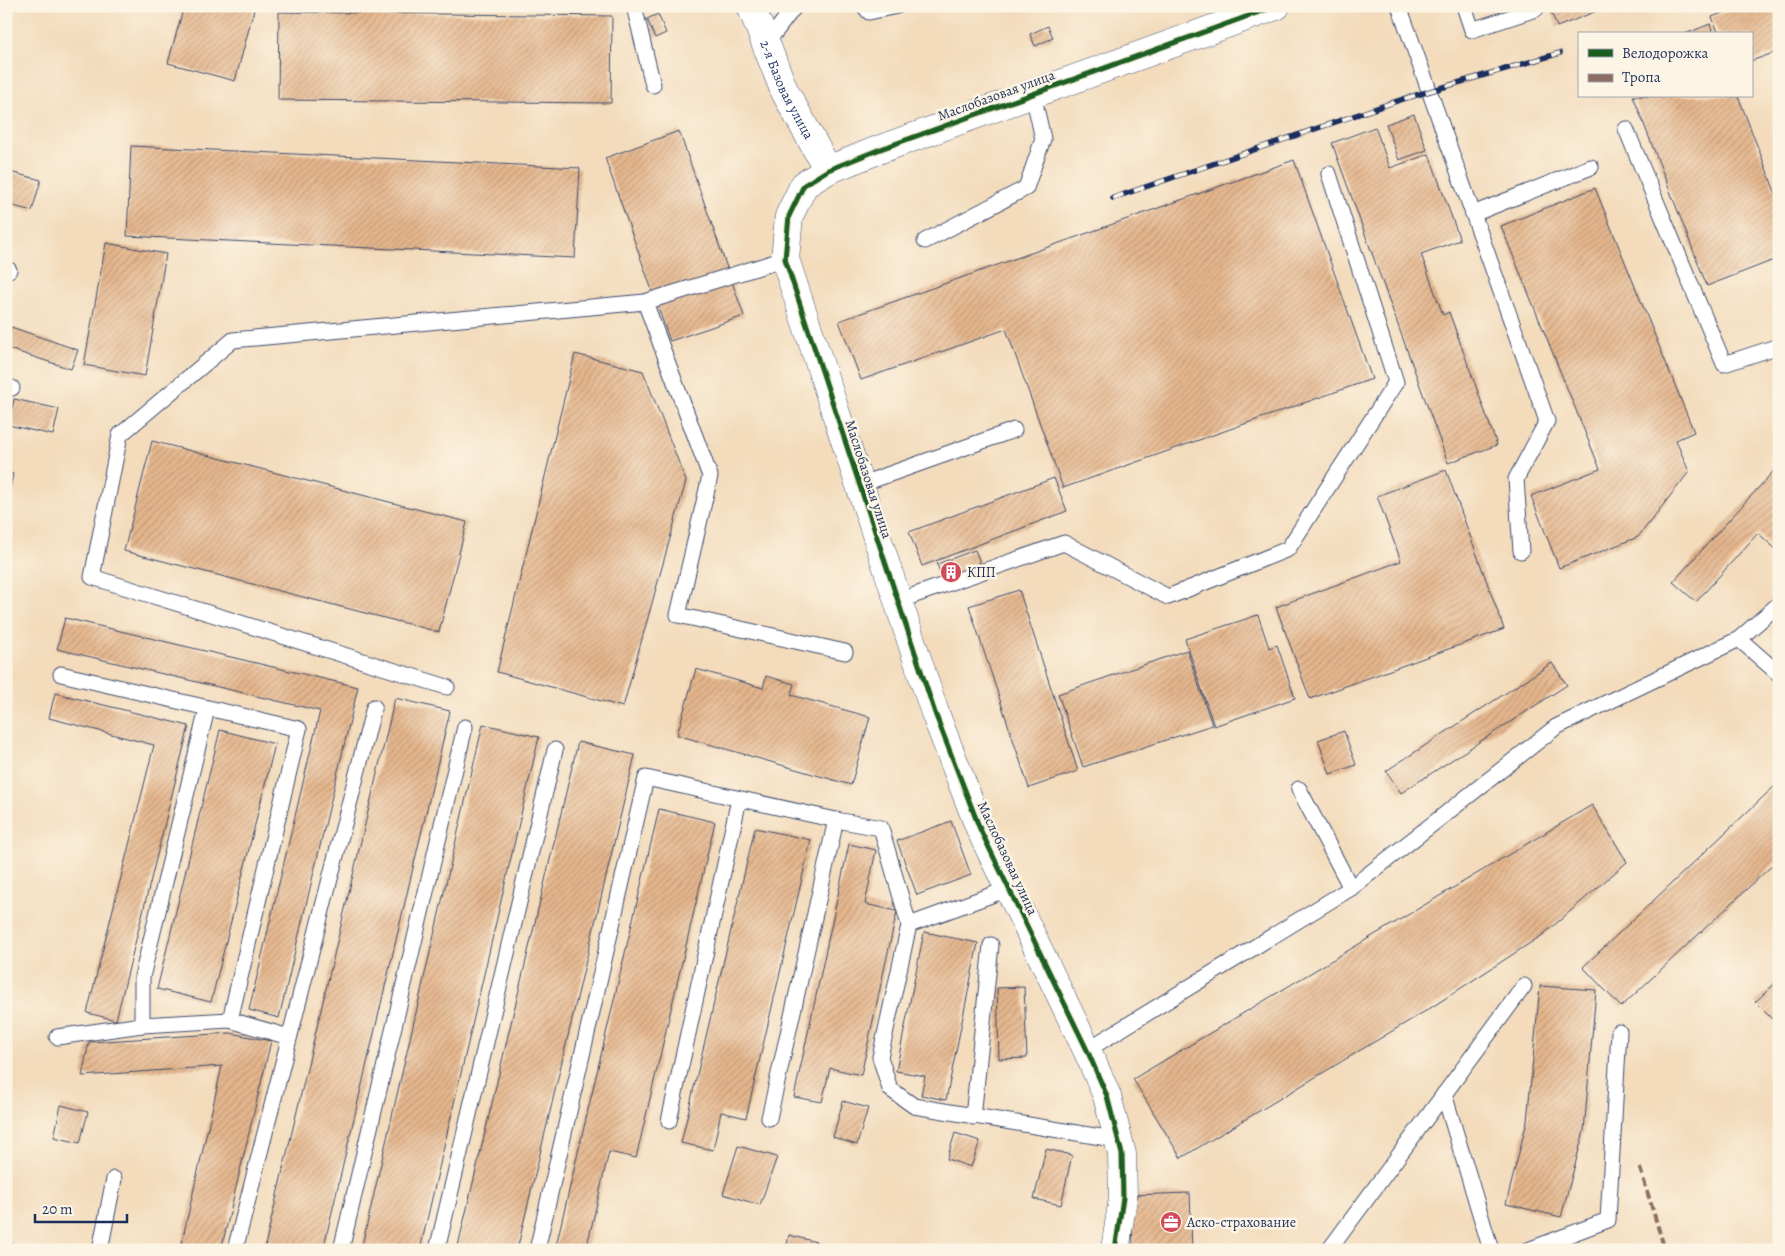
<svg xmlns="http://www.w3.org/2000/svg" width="1785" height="1256" font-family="Alegreya,serif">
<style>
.building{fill:url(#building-hatch)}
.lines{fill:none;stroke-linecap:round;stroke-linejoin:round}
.lane-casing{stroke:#3b496c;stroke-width:17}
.street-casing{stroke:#3b496c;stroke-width:29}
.lane{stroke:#fff;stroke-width:15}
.street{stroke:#fff;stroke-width:28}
.rail-casing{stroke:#1b2f5e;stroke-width:5.5}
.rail{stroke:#fcf5e5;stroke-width:4;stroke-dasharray:11;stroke-linecap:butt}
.quiet{stroke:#8d6e63;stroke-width:4;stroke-dasharray:8 4;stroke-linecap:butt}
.cycleway-casing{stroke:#fcf5e5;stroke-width:8}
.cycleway{stroke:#1b5e20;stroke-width:5}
.labels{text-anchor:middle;stroke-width:5;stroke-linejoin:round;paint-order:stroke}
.street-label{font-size:14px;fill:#1b2f5e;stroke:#fcf5e5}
.poi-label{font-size:14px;fill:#1b2f5e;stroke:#fcf5e5;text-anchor:start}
</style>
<defs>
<pattern id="building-hatch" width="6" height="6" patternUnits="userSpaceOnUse" patternTransform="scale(1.25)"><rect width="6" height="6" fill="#e6b78d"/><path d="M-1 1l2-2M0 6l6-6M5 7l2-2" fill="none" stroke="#ba9576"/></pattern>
</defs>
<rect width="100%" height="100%" fill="#fcf5e5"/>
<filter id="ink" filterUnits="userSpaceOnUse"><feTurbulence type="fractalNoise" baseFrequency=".02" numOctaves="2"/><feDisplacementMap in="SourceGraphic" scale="10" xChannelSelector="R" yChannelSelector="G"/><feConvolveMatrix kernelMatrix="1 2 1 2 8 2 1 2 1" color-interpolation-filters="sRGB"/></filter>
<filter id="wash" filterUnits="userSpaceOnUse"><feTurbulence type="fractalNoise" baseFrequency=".0096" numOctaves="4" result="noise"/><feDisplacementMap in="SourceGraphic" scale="20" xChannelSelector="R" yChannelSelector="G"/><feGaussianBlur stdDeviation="1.12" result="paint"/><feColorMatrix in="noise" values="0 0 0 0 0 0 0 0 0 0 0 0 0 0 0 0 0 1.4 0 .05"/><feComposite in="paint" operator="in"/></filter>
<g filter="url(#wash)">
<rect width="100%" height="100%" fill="#f3dbbc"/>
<g id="blocks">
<!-- building -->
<g class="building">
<path d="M184 6H255L235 81 168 63Z"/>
<path d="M1549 6H1609L1557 27Z"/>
<path d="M1740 6H1779V51L1751 61V34H1719L1712 17Z"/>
<path d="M279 12 612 16 611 103 278 100Z"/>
<path d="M658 14 666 33 655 38 647 19Z"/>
<path d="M1710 24 1713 34H1685Z"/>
<path d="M1048 26 1053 38 1035 46 1030 34Z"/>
<path d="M1633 96H1738L1779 202V258L1707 286Z"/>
<path d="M1414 114 1427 150 1399 160 1386 124Z"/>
<path d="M1375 127 1390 168 1429 154 1460 240 1421 254 1443 315 1449 312 1497 445 1448 463 1332 143Z"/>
<path d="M679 131 744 316 670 341 605 158Z"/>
<path d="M131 146 580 168 575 258 127 236Z"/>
<path d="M1294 160 1372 379 1063 488 1006 329 861 380 839 321Z"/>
<path d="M6 171 41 180 32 211 6 204Z"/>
<path d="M1595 188 1694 432 1676 440 1689 472 1638 537 1559 568 1531 496 1600 469 1501 226Z"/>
<path d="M106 243 166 254 145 376 84 365Z"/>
<path d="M11 327 78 350 71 369 6 348Z"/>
<path d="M575 354 643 371 686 481 623 707 497 672Z"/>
<path d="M14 399 59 409 53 435 8 425Z"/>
<path d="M152 441 467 522 439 632 124 551Z"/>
<path d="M1779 465V552L1758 533 1696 602 1673 582Z"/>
<path d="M1446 470 1504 629 1310 699 1276 607 1401 561 1377 496Z"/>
<path d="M6 472 13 474 7 503 6 502Z"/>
<path d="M1054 478 1067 511 922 566 909 532Z"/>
<path d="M975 550 981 565 943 580 937 564Z"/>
<path d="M1019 590 1078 771 1029 788 969 606Z"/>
<path d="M1258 615 1269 648 1277 645 1295 698 1214 726 1185 639Z"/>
<path d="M65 618 358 687 279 1018 249 1010 320 711 57 649Z"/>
<path d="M1187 650 1212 725 1083 767 1058 694Z"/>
<path d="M1552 663 1567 685 1401 793 1386 771Z"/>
<path d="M696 669 763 688 766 676 794 684 791 695 870 717 851 785 677 735Z"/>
<path d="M55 693 189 726 116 1020 87 1013 154 745 49 718Z"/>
<path d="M395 698 450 711 323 1250H264Z"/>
<path d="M483 724 539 737 420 1250H361Z"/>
<path d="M220 730 275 744 211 1002 157 989Z"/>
<path d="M1344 731 1356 765 1330 774 1318 740Z"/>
<path d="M578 742 635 755 517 1250H457Z"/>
<path d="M1779 782V859L1621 1007 1583 967Z"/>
<path d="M1592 805 1627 862 1544 934 1429 1009 1181 1158 1133 1079Z"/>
<path d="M659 809 715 822 636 1158 609 1152 586 1250H555Z"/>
<path d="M951 821 971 875 917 895 897 841Z"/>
<path d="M755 828 811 840 746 1118 721 1112 713 1150 681 1143Z"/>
<path d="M849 844 876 850 865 904 897 911 861 1075 830 1068 822 1102 794 1097Z"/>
<path d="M924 932 978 943 946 1100 921 1095 925 1076 896 1071Z"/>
<path d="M1779 980V1019L1775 1022 1755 1002Z"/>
<path d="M1540 986 1596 990 1584 1131 1561 1217 1506 1204 1527 1121Z"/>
<path d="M1024 987 1027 1058 999 1059 997 988Z"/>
<path d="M230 1033 271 1041 221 1250H180L222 1066 82 1076 89 1042Z"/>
<path d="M843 1101 868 1108 857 1145 833 1137Z"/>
<path d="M61 1105 88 1112 80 1143 54 1137Z"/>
<path d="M955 1133 980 1141 971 1167 947 1159Z"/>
<path d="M738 1146 777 1157 760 1205 723 1194Z"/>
<path d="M1046 1149 1072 1155 1061 1205 1034 1199Z"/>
<path d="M1190 1193 1192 1250H1133L1131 1195Z"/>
<path d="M789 1235 820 1243 818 1250H786Z"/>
<path d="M759 1245 777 1249V1250H758Z"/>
</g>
</g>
</g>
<g filter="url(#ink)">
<use href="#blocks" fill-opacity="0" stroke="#3b496c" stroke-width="1"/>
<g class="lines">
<!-- lane casing -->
<g class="lane-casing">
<g id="lane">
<path d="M634 6 653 85"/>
<path d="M864 6 869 12 897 6"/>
<path d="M1399 6 1547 421 1516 479 1521 551"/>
<path d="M1464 6 1472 30 1536 9"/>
<path d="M766 44 795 6"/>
<path d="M1626 129 1724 364 1779 346"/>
<path d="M1473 214 1591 167"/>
<path d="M925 241 1026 188 1043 139 1033 94"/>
<path d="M6 270H9"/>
<path d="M645 302 710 476 678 615 845 652"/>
<path d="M6 389 12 388"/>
<path d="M859 485 1014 430"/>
<path d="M898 601 1064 543 1168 597 1288 549 1396 382 1329 174"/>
<path d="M1739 639 1779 674"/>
<path d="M61 674 299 729 230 1020"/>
<path d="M447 687 92 577 120 435 233 340 645 302 785 259"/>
<path d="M207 709 142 977V1025L230 1020 289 1037"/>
<path d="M1299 789 1351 888"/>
<path d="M836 820 881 828 909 925"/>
<path d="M1008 889 909 925 880 1057 890 1089 914 1106 1119 1140"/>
<path d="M57 1037 142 1025"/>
<path d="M1087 1050 1351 888 1556 727 1739 639 1779 604"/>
<path d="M1444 1094 1491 1250"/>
<path d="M973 1117 991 945"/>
<path d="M669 1121 739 799"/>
<path d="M6 1249 8 1250"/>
<path d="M100 1250 114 1179"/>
<path d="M235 1250 374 707"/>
<path d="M341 1250 465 727"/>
<path d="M437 1250 555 750"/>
<path d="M537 1250 646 778 836 820 769 1118"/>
<path d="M1329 1250 1524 986"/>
<path d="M1528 1250 1608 1220 1619 1032"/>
</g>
</g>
<!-- street casing -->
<g class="street-casing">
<g id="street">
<path id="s1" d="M751 6 784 90 828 170"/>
<path d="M1115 1250 1123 1198 1122 1154 1107 1096 1087 1050 980 829 935 713 785 259 789 216 804 185 828 170 878 150 1276 6"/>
</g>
</g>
<!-- lane -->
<use href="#lane" class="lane"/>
<!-- street -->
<use href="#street" class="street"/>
<!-- rail casing -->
<g class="rail-casing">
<path id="rail" d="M1113 198 1403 99 1560 53"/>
</g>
<!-- rail -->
<use href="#rail" class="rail"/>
<!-- quiet -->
<path class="quiet" d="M1640 1168 1665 1250"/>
<!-- cycleway casing -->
<g class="cycleway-casing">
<path id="cycleway" d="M1115 1250 1123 1198 1122 1154 1107 1096 1087 1050 980 829 935 713 785 259 789 216 804 185 828 170 878 150 1276 6"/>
</g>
<!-- cycleway -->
<use href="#cycleway" class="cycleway"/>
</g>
</g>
<!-- icons -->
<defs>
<g id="building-disc" transform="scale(1.125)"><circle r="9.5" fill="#d1495b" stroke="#fcf5e5"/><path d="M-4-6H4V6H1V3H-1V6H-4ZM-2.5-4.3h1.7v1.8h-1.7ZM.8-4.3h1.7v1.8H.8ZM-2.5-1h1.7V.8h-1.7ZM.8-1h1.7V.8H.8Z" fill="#fff"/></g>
<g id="office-disc" transform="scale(1.125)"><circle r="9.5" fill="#d1495b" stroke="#fcf5e5"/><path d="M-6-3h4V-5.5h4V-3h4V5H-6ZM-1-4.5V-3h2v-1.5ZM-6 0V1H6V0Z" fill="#fff"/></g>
</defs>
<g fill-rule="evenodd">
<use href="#building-disc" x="951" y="572"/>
<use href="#office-disc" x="1171" y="1222"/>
</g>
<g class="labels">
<!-- street labels -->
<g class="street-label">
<text dy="5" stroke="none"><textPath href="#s1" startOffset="91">2-я Базовая улица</textPath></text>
<text transform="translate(996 95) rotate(-20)" y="5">Маслобазовая улица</text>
<text transform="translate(869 479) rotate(72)" y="5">Маслобазовая улица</text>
<text transform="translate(1008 858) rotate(65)" y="5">Маслобазовая улица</text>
</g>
<!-- poi labels -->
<g class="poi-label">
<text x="967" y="577">КПП</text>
<text x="1187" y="1227">Аско-страхование</text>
</g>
</g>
<!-- margin -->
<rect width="1785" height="1256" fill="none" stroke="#fcf5e5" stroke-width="25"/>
<!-- legend -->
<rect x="1578" y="32" width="175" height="65" fill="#fcf5e5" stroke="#a2a6af"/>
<rect x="1588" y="49" width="25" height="8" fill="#1b5e20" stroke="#a2a6af"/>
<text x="1622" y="58" font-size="15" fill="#1b2f5e">Велодорожка</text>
<rect x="1588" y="74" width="25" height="8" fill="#8d6e63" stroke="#a2a6af"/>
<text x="1622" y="82" font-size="15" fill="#1b2f5e">Тропа</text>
<!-- scale -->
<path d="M35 1214v8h92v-8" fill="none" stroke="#1b2f5e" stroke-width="2.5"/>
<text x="42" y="1214" font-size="15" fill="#1b2f5e" stroke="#fcf5e5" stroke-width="4" paint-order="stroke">20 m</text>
</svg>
